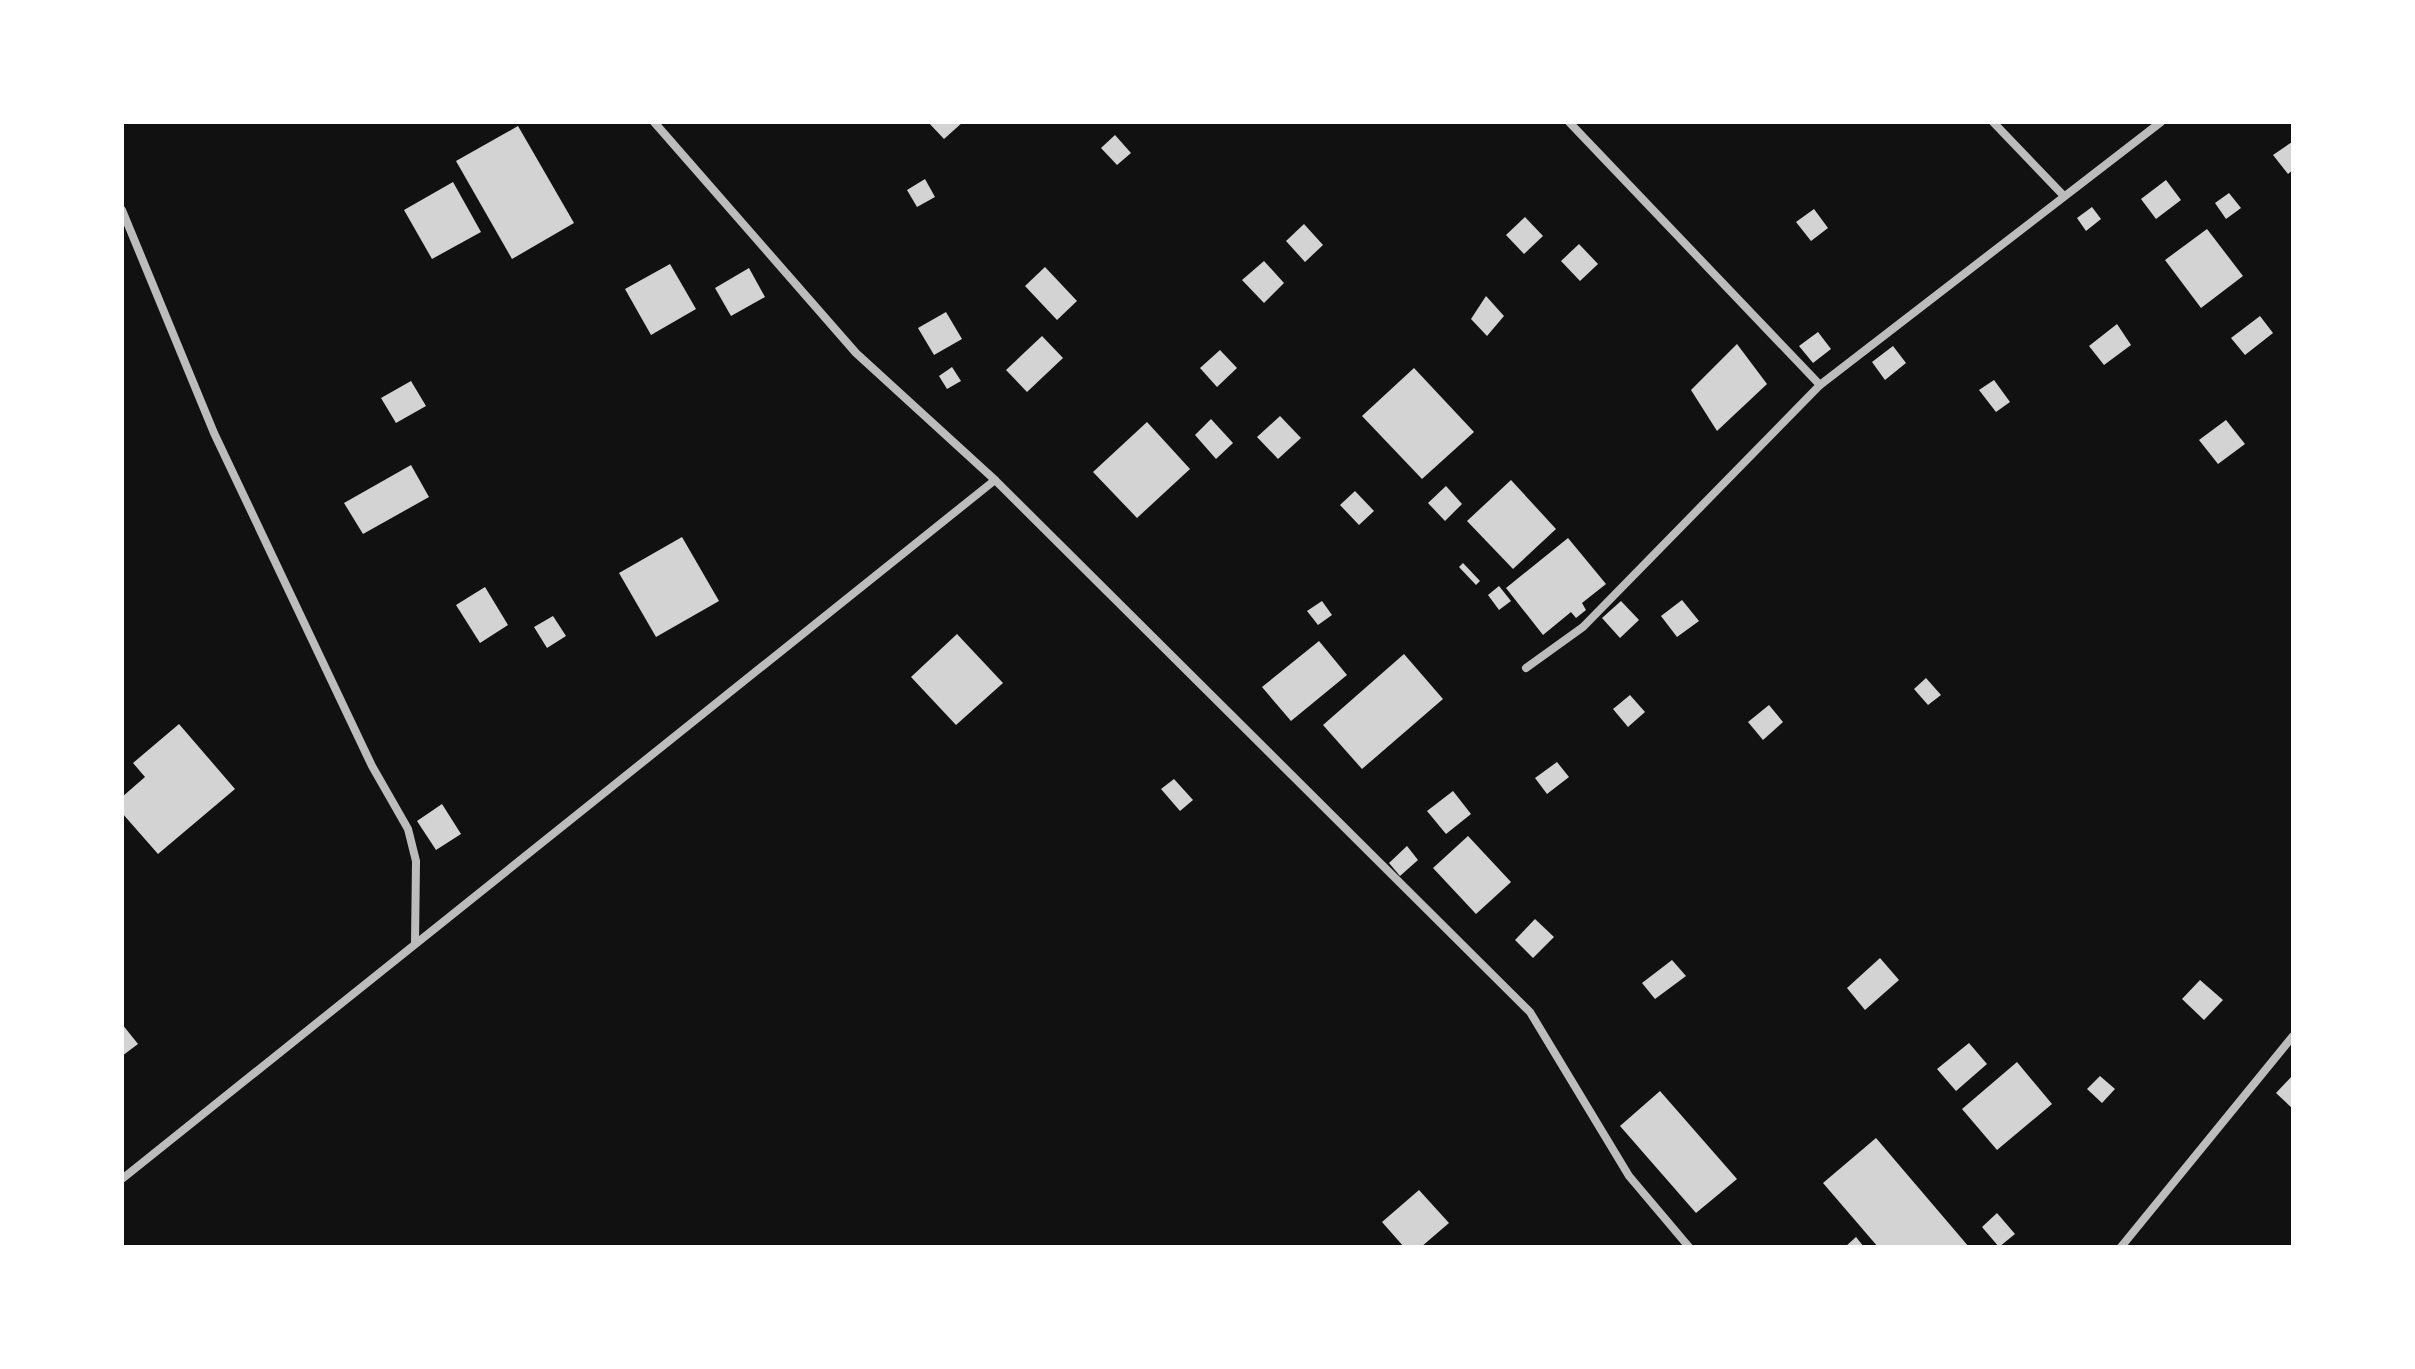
<svg xmlns="http://www.w3.org/2000/svg" width="2415" height="1369" font-family="'Asap Condensed',sans-serif">
<style>
.building{fill:#d3d3d3}
.lines{fill:none;stroke-linecap:round;stroke-linejoin:round}
.minor{stroke:#bcbcbc;stroke-width:8}
</style>
<rect width="100%" height="100%" fill="#111"/>
<!-- building -->
<g class="building">
<path d="M928 122H963L944 139Z"/>
<path d="M518 126 574 223 512 259 456 161Z"/>
<path d="M1115 135 1131 153 1117 165 1101 148Z"/>
<path d="M2292 142 2293 170 2288 174 2273 155Z"/>
<path d="M925 179 935 197 917 207 907 190Z"/>
<path d="M2166 180 2181 200 2156 219 2141 199Z"/>
<path d="M453 182 481 232 432 259 404 210Z"/>
<path d="M2229 193 2241 208 2226 219 2215 203Z"/>
<path d="M2092 207 2101 219 2086 231 2077 218Z"/>
<path d="M1814 209 1828 228 1811 241 1796 222Z"/>
<path d="M1525 217 1543 236 1524 254 1506 235Z"/>
<path d="M1304 224 1323 245 1305 262 1286 241Z"/>
<path d="M2207 229 2243 276 2201 308 2165 260Z"/>
<path d="M1579 244 1598 264 1580 281 1561 261Z"/>
<path d="M1264 261 1284 283 1264 303 1242 280Z"/>
<path d="M670 264 696 309 651 335 625 289Z"/>
<path d="M1045 267 1077 301 1057 320 1025 286Z"/>
<path d="M749 268 765 297 731 316 715 288Z"/>
<path d="M1486 296 1504 316 1487 336 1471 319Z"/>
<path d="M946 312 962 339 934 355 918 328Z"/>
<path d="M2260 316 2273 333 2245 355 2231 338Z"/>
<path d="M2117 324 2131 345 2104 365 2089 346Z"/>
<path d="M1818 332 1831 349 1813 363 1799 346Z"/>
<path d="M1042 336 1063 358 1027 392 1006 370Z"/>
<path d="M1737 344 1767 384 1717 431 1691 390Z"/>
<path d="M1893 346 1906 363 1885 380 1872 362Z"/>
<path d="M1220 350 1237 368 1217 387 1200 368Z"/>
<path d="M952 367 961 381 947 389 939 376Z"/>
<path d="M1414 368 1474 432 1422 479 1362 416Z"/>
<path d="M1994 380 2010 402 1996 412 1979 390Z"/>
<path d="M411 381 426 406 396 423 381 398Z"/>
<path d="M1280 416 1301 438 1278 459 1257 437Z"/>
<path d="M1211 419 1233 443 1216 459 1195 435Z"/>
<path d="M2226 420 2245 444 2218 464 2199 440Z"/>
<path d="M1147 422 1190 469 1137 518 1093 472Z"/>
<path d="M411 465 429 497 363 534 344 503Z"/>
<path d="M1511 480 1556 529 1513 569 1467 521Z"/>
<path d="M1446 486 1462 504 1445 521 1428 503Z"/>
<path d="M1355 491 1374 511 1359 525 1340 505Z"/>
<path d="M682 537 719 601 656 637 619 573Z"/>
<path d="M1568 538 1606 584 1582 603 1586 610 1576 618 1571 612 1543 635 1506 588Z"/>
<path d="M1463 563 1480 581 1476 585 1459 567Z"/>
<path d="M1499 586 1511 601 1499 610 1488 595Z"/>
<path d="M485 587 508 625 480 643 456 605Z"/>
<path d="M1682 600 1699 621 1677 637 1661 616Z"/>
<path d="M1322 601 1332 615 1318 625 1307 611Z"/>
<path d="M1621 601 1639 620 1620 638 1602 618Z"/>
<path d="M553 616 566 636 547 648 534 627Z"/>
<path d="M957 634 1003 683 956 725 911 677Z"/>
<path d="M1319 641 1347 675 1291 721 1262 687Z"/>
<path d="M1404 654 1443 699 1362 769 1323 725Z"/>
<path d="M1926 678 1941 695 1928 705 1914 689Z"/>
<path d="M1630 695 1645 712 1628 727 1613 709Z"/>
<path d="M1769 705 1783 722 1763 740 1748 722Z"/>
<path d="M179 724 235 789 158 854 122 813V797L145 777 133 763Z"/>
<path d="M1557 762 1569 777 1547 794 1535 778Z"/>
<path d="M1174 779 1193 800 1180 811 1161 789Z"/>
<path d="M1453 791 1471 814 1446 834 1427 811Z"/>
<path d="M442 804 461 834 436 850 417 821Z"/>
<path d="M1468 836 1511 882 1476 914 1433 868Z"/>
<path d="M1407 846 1418 860 1400 876 1389 863Z"/>
<path d="M1535 919 1554 937 1533 958 1515 940Z"/>
<path d="M1880 958 1899 980 1865 1010 1847 988Z"/>
<path d="M1672 960 1686 976 1655 999 1642 983Z"/>
<path d="M2200 980 2223 1000 2204 1020 2182 999Z"/>
<path d="M122 1024 138 1044 122 1056Z"/>
<path d="M1969 1043 1987 1064 1956 1091 1937 1069Z"/>
<path d="M2017 1062 2052 1104 1997 1150 1962 1109Z"/>
<path d="M2293 1075V1109L2276 1093Z"/>
<path d="M2100 1076 2115 1089 2102 1103 2087 1089Z"/>
<path d="M1660 1091 1737 1179 1696 1213 1620 1126Z"/>
<path d="M1876 1138 1969 1247H1878L1823 1183Z"/>
<path d="M1419 1190 1449 1223 1421 1247H1404L1382 1222Z"/>
<path d="M1997 1213 2015 1234 1999 1247 1982 1227Z"/>
<path d="M1856 1237 1864 1247H1845Z"/>
</g>
<g class="lines">
<!-- minor -->
<g class="minor">
<path d="M654 122 856 353 995 480 1530 1012 1629 1176 1689 1247"/>
<path d="M1569 122 1820 385"/>
<path d="M1993 122 2063 195"/>
<path d="M122 210 214 433 372 766 408 829 416 861 415 943"/>
<path d="M1526 668 1583 627 1820 385 2161 122"/>
<path d="M122 1179 995 480"/>
<path d="M2121 1247 2293 1036"/>
</g>
</g>
<!-- border -->
<rect width="2415" height="1369" fill="none" stroke="#ffffff" stroke-width="248"/>
</svg>
